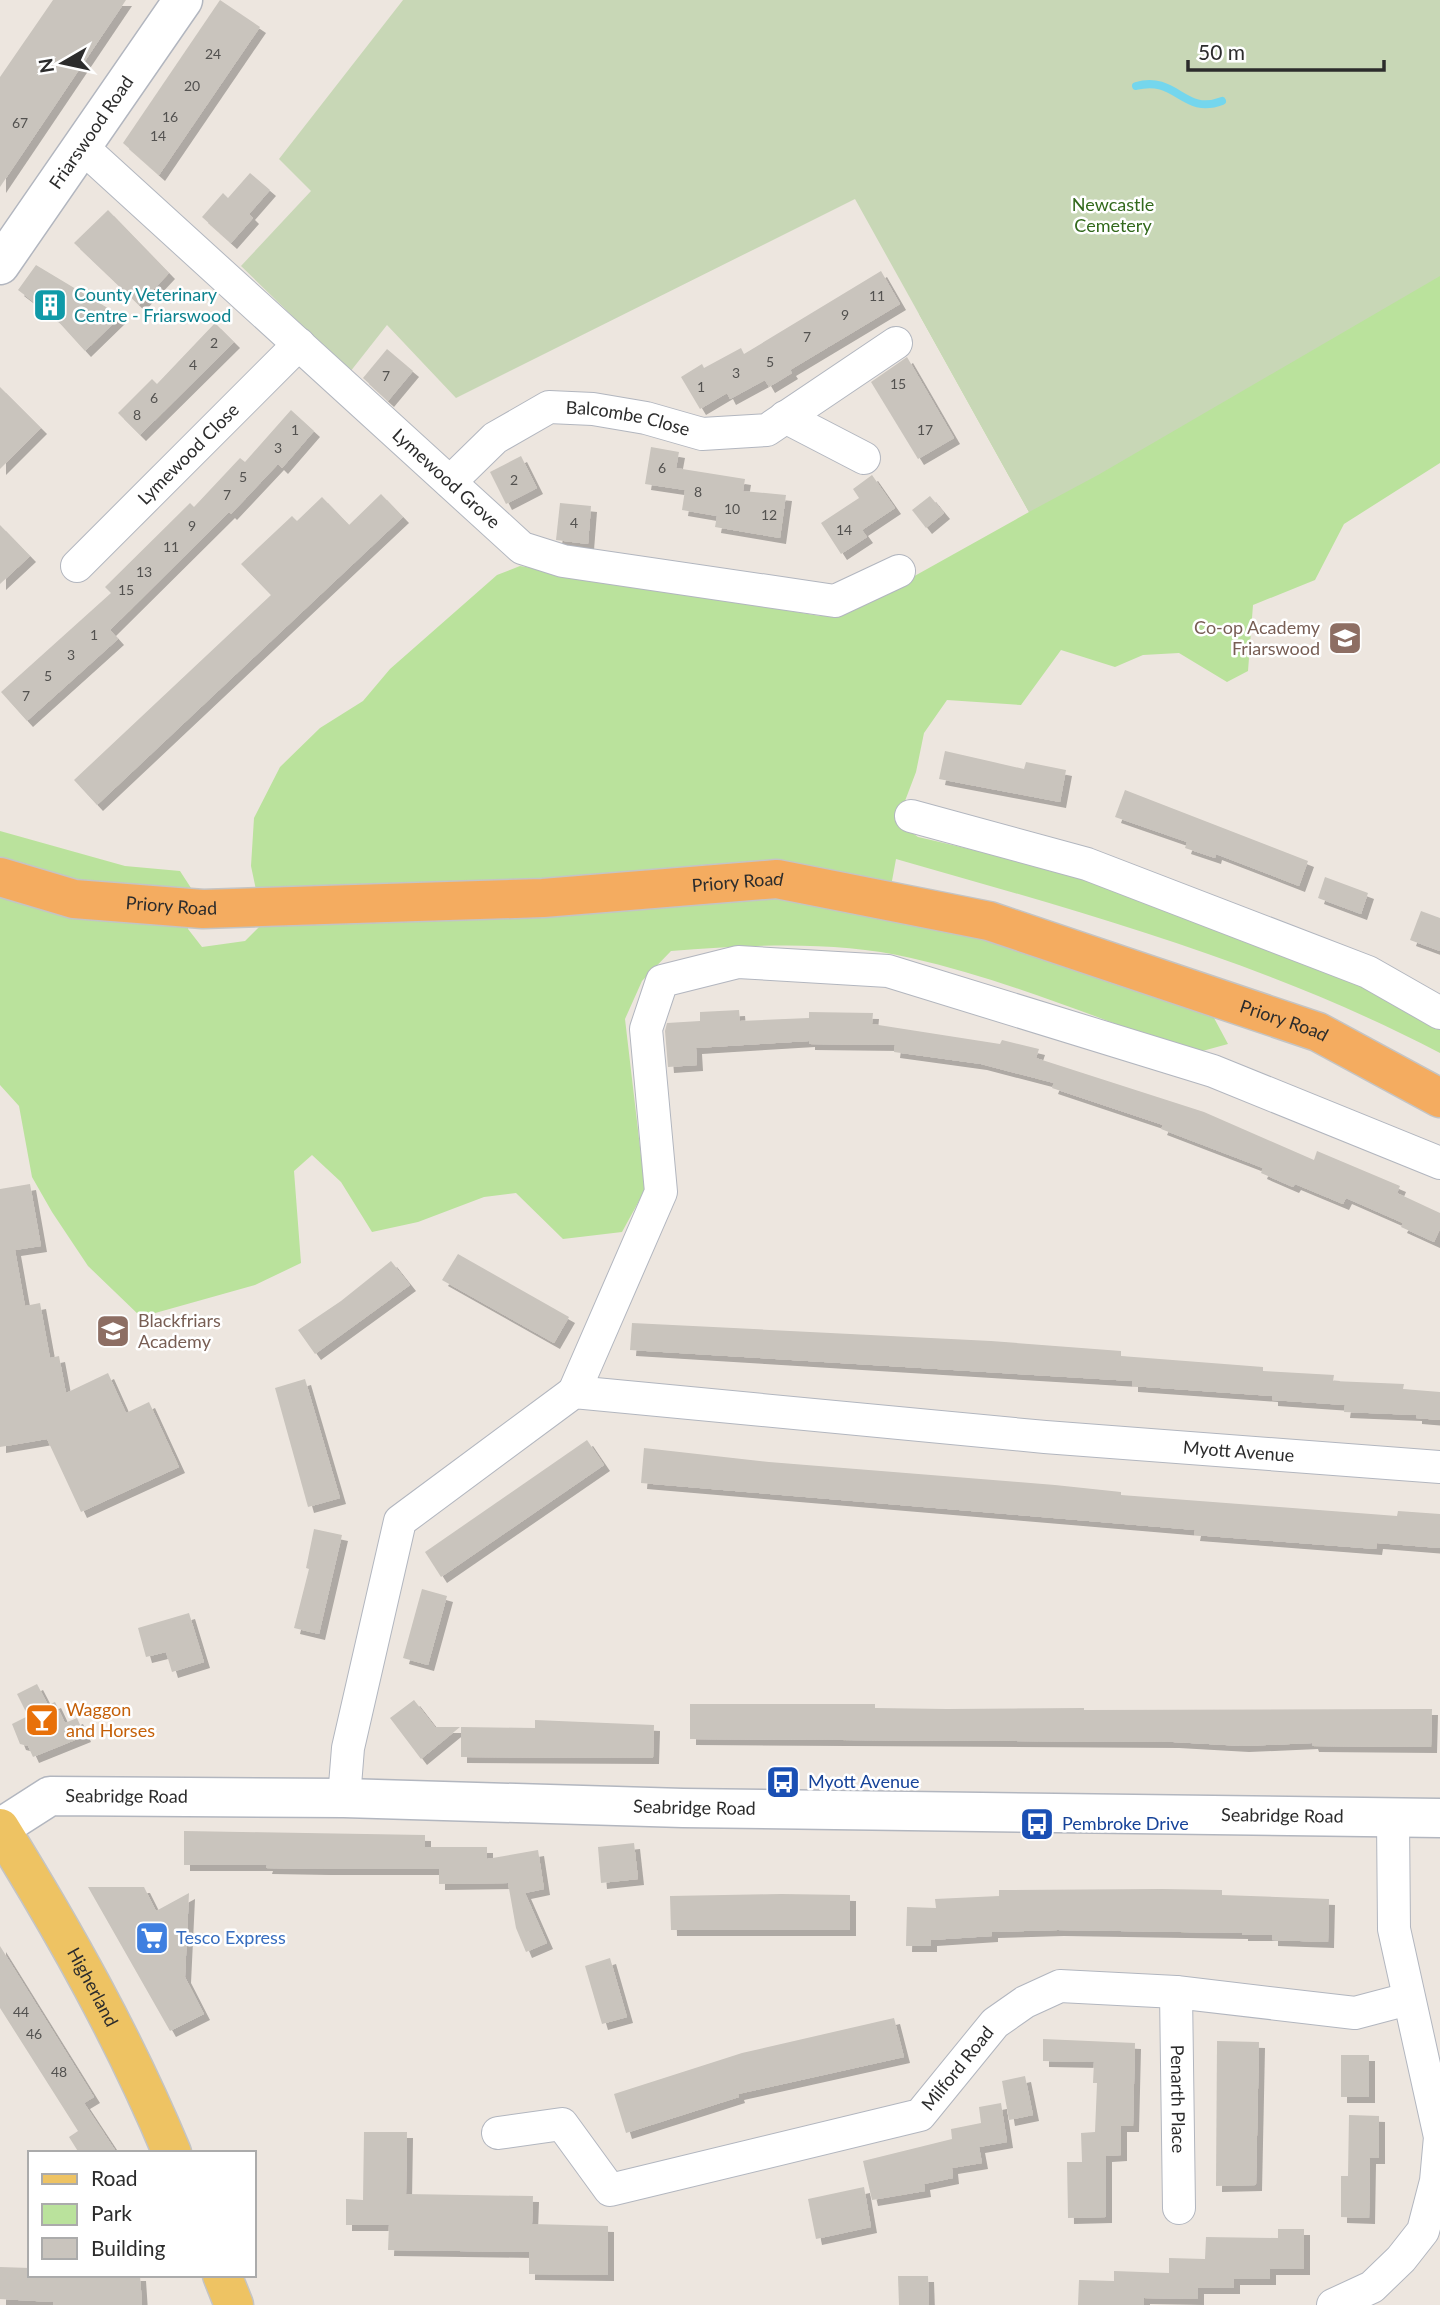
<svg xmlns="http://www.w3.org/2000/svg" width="1440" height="2305" font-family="Lato,sans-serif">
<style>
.green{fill:#bae29c}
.cemetery{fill:#c8d7b6}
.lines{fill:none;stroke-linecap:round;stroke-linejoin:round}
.stream{stroke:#74d6ed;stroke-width:8}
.building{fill:#c9c4bd;filter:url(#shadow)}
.minor-casing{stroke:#b2b6bf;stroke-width:34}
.tertiary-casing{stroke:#b2b6bf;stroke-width:41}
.secondary-casing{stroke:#b2b6bf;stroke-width:41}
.primary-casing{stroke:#c4c4c4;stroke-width:41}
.trunk-casing{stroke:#c4c4c4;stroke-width:41}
.minor{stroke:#fff;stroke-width:32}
.tertiary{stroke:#fff;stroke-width:38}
.secondary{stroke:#fff;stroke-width:38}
.primary{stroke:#eec363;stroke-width:38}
.trunk{stroke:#f4ac60;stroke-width:38}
.labels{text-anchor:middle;stroke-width:5;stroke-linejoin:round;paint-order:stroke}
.number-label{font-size:14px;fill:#535250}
.street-label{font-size:18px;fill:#2c2c2c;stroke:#fff}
.park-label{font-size:18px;fill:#32691c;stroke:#fff}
.culture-label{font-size:18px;fill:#0d838f;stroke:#fff;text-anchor:start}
.education-label{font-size:18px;fill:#785e54;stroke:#fff;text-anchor:end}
.food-label{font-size:18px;fill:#c56008;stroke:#fff;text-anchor:start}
.transit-label{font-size:18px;fill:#164399;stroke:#fff;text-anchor:start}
.shop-label{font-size:18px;fill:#366cbe;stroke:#fff;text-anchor:start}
</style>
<defs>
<filter id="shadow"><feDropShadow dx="6" dy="6" stdDeviation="0" flood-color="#0004"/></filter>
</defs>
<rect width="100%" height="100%" fill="#ede6df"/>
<!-- green -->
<path class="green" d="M1440 120V463L1344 524 1315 580 1253 605 1248 671 1227 682 1179 653 1143 655 1115 667 1061 650 1021 705 947 700 924 733 916 772 897 822 918 837C1026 862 1137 891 1241 932 1309 959 1374 990 1440 1023V1053C1268 963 1082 912 896 859L885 919 993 941 1213 1016 1228 1044 1195 1053C1102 1020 1008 980 911 958 834 940 750 945 671 951L642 981 625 1019 645 1190 622 1232 563 1239 516 1193 484 1197 418 1222 372 1232 341 1182 312 1155 294 1171 301 1263 255 1285 141 1317 88 1266 52 1212 32 1177 19 1106 0 1085V831L125 866 180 871 191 888 188 929 202 947 245 941 263 923 251 866 254 818 280 767 320 728 363 701 390 669 497 575 520 566 820 616 850 612 1029 512 919 314Z"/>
<!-- cemetery -->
<path class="cemetery" d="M403 0H1440V276L1098 475 1029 512 855 199 456 398 387 325 350 372 241 266 311 191 279 159Z"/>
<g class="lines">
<!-- stream -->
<path class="stream" d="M1136 86C1177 75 1183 116 1222 101"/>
</g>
<!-- building -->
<g class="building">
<path d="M53 0H126L0 187V77Z"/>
<path d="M220 0 260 27 159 175 123 143Z"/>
<path d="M250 173 270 190 249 214 253 218 231 243 202 217 223 193 228 198Z"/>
<path d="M108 210 169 273 139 305 74 243Z"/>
<path d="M36 265 121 316 85 351 56 319 18 290Z"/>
<path d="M881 271 900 304 790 370 792 373 769 387 765 380 730 399 727 393 700 409 681 377 702 364 704 368 741 348 744 354Z"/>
<path d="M215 323 234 342 140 435 118 413 152 379 157 384Z"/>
<path d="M387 349 413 371 388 401 363 378Z"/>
<path d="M907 357 954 438 918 459 871 382Z"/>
<path d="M0 387 41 428 0 469Z"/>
<path d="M291 410 314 431 282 468 278 464 231 514 229 512 110 630 118 639 27 721 1 692 111 593 105 587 190 503 194 507 240 458 245 462Z"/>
<path d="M651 447 679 452 676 468 745 479 743 491 786 495 780 538 715 527 717 516 682 510 685 490 645 484Z"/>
<path d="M521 456 537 488 506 504 490 472Z"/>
<path d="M872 475 895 508 862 530 867 537 841 554 821 523 859 498 853 489Z"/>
<path d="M381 494 403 517 97 805 74 780 271 595 241 564 292 516 297 521 322 497 349 525Z"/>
<path d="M930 496 944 513 926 528 912 510Z"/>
<path d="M560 503 591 506 588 544 556 540Z"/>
<path d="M0 525 30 556 0 584Z"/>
<path d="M945 751 1024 769 1026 762 1066 770 1060 802 939 779Z"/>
<path d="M1125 790 1308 861 1299 886 1216 854 1215 858 1185 848 1187 842 1115 817Z"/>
<path d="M1325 877 1368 893 1361 914 1318 898Z"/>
<path d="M1421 911 1440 918V951L1410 940Z"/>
<path d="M739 1010 740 1021 809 1018V1012L873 1013 872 1024 1000 1044 1002 1040 1039 1049 1036 1058 1204 1112 1314 1160 1317 1151 1400 1186 1397 1193 1440 1213V1229L1434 1242 1401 1227 1403 1223 1346 1198 1343 1204 1295 1184 1293 1187 1261 1173 1263 1168 1161 1129 1163 1125 1052 1088 1054 1083 981 1064 894 1052 895 1045 809 1044V1041L696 1048 697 1065 668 1067 665 1031 667 1023 700 1021V1012Z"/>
<path d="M30 1184 41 1246 15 1250 25 1306 40 1303 50 1358 59 1356 66 1393 108 1373 126 1413 149 1402 179 1467 81 1512 47 1439 0 1447V1189Z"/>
<path d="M458 1254 569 1317 554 1343 442 1280Z"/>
<path d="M391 1261 410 1285 315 1354 298 1330 341 1301Z"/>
<path d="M632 1323 991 1341 1121 1351V1356L1263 1367V1371L1334 1375 1333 1381 1404 1384 1403 1389 1440 1392V1420L1416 1418V1415L1344 1412 1345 1405 1272 1400V1396L1132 1386V1381L630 1350Z"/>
<path d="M305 1379 340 1498 308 1507 275 1388Z"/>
<path d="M587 1440 604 1465 441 1577 425 1552Z"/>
<path d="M644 1448 769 1462 1055 1485 1121 1492V1495L1397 1516 1398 1511 1440 1514V1548L1377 1543 1376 1549 1194 1535 1195 1530 641 1483Z"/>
<path d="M314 1529 342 1535 319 1634 294 1628 309 1569 306 1568Z"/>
<path d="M422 1589 447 1596 428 1665 403 1658Z"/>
<path d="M189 1613 204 1662 172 1672 166 1652 146 1657 138 1628Z"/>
<path d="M37 1684 48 1705 55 1702 65 1723 77 1718 85 1736 33 1757 28 1746 20 1744 12 1724 28 1716 17 1694Z"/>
<path d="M414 1700 435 1727H460L421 1759 390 1718Z"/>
<path d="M690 1704H875V1708L947 1709 1084 1708V1710L1432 1709 1431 1747 1313 1746 1312 1743 1243 1746 1173 1742 690 1739Z"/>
<path d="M535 1720 654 1725 653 1758 461 1757V1727L535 1728Z"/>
<path d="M184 1831 425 1835V1847H487V1859L538 1850 544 1889 525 1893 547 1943 526 1952 516 1928 508 1883 439 1884V1869H324L266 1868 267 1865H184Z"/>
<path d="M634 1843 638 1879 601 1883 598 1847Z"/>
<path d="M88 1887H144L156 1911 189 1893 185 1977 204 2014 170 2031Z"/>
<path d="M1162 1889 1222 1890V1895L1329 1899 1328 1942 1272 1940V1935H1242V1933L1058 1930 992 1932V1936L931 1940V1946H906L907 1907 936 1908 935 1899 999 1896V1890Z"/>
<path d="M781 1894 850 1895V1930H671L670 1896Z"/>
<path d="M0 1946 94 2097 84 2103 117 2153H79L69 2137 78 2131 0 2008Z"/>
<path d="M610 1958 627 2017 602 2024 585 1966Z"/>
<path d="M894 2018 904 2057 738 2094 739 2097 626 2133 614 2094 742 2053Z"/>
<path d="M1043 2039 1135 2043 1133 2126H1121V2155L1106 2156V2217L1068 2218 1067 2162H1082L1081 2133 1095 2132 1097 2083H1093L1094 2062 1043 2061Z"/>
<path d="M1217 2041 1259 2042 1256 2185 1216 2186Z"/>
<rect x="1341" y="2055" width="28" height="42"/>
<path d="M1025 2076 1033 2115 1009 2120 1002 2081Z"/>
<path d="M1001 2103 1007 2142 979 2147 982 2163 952 2168 953 2178 924 2184 925 2191 872 2200 863 2161 952 2139 951 2129 981 2123 979 2107Z"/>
<path d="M1349 2115 1379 2116V2158H1370L1369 2218 1341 2217V2176H1348Z"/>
<path d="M364 2132H407L406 2194 533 2196 532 2224 608 2226V2275L529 2274V2252L388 2250 389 2225H346V2199L363 2200Z"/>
<path d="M864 2187 871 2227 816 2239 808 2199Z"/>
<path d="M1278 2229H1304V2269H1270V2279H1234V2288H1198V2299L1144 2298V2305H1078L1079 2280 1114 2281V2271L1169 2273V2258L1205 2259 1206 2237 1278 2238Z"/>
<path d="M0 2267 30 2268V2275H140L142 2305H53V2302L0 2299Z"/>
<path d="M898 2276H928L929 2305H899Z"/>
</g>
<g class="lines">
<!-- minor casing -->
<g class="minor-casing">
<g id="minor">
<path id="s1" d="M81 146 522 548 563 561 835 601 899 571"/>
<path d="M785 417 864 458"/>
<path id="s2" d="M450 482 495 438 549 407 593 409 646 418 702 434 767 430 896 343"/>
<path id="s3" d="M77 566 299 344"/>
<path d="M911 816 1087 864 1368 972 1440 1013"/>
<path d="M574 1392 661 1192 646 1029 662 981 738 962 888 971 1213 1071 1440 1163"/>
<path id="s4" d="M344 1798 348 1748 400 1521 574 1392 1045 1437 1440 1467"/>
<path id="s5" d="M1176 1992 1179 2208"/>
<path id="s6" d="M498 2133 562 2124 610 2190 920 2115 995 2023 1025 2002 1060 1986 1176 1992 1355 2013 1408 1999"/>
<path d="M1333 2305 1372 2287 1401 2259 1423 2231 1436 2181 1440 2137 1394 1929 1393 1819"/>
</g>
</g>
<!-- tertiary casing -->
<g class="tertiary-casing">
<g id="tertiary">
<path id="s7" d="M0 265 183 0"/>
</g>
</g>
<!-- secondary casing -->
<g class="secondary-casing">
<g id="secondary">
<path id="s8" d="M0 1828 50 1796 344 1798 683 1808 1440 1818"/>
</g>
</g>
<!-- primary casing -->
<g class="primary-casing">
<g id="primary">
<path id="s9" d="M0 1828C65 1933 124 2038 172 2153"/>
<path d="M222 2275 234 2305"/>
</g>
</g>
<!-- trunk casing -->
<g class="trunk-casing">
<g id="trunk">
<path id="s10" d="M0 877 74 899 203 909 543 898 777 879 989 921 1318 1032 1440 1098"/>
</g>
</g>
<!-- minor -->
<use href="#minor" class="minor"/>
<!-- tertiary -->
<use href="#tertiary" class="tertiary"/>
<!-- secondary -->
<use href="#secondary" class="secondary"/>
<!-- primary -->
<use href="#primary" class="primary"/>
<!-- trunk -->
<use href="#trunk" class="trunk"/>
</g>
<!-- icons -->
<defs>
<g id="building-square" transform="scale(1.75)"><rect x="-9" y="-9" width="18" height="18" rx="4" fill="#0f9aa8" stroke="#fff"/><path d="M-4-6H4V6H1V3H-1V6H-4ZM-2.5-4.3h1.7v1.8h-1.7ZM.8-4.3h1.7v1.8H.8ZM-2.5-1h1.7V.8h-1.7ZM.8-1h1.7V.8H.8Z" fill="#fff"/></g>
<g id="school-square" transform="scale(1.75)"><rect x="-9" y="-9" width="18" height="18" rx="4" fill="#8d6e63" stroke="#fff"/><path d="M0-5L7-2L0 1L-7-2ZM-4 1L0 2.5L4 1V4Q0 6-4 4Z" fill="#fff"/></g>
<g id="bar-square" transform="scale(1.75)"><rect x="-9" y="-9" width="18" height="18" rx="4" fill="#e8710a" stroke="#fff"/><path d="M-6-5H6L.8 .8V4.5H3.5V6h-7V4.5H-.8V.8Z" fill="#fff"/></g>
<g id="bus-square" transform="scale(1.75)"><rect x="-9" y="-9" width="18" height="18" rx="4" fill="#1a4fb4" stroke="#fff"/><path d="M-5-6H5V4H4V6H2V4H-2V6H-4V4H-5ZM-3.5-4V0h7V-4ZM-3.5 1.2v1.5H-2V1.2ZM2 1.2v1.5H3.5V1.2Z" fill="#fff"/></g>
<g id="supermarket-square" transform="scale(1.75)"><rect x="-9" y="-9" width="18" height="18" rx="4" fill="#3f7fe0" stroke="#fff"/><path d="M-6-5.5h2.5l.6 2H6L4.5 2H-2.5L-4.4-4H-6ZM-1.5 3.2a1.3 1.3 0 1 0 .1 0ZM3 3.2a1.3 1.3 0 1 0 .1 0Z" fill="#fff"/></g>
</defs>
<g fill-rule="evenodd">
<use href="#building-square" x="50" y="305"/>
<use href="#school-square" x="1345" y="638"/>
<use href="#school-square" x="113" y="1331"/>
<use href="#bar-square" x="42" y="1720"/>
<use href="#bus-square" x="783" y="1782"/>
<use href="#bus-square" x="1037" y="1824"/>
<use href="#supermarket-square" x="152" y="1938"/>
</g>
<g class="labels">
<!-- number labels -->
<g class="number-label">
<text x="213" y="59">24</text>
<text x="192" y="91">20</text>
<text x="170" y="122">16</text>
<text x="20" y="128">67</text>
<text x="158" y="141">14</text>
<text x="877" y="301">11</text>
<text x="845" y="320">9</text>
<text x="807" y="342">7</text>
<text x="214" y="348">2</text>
<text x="770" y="367">5</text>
<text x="193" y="370">4</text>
<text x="736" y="378">3</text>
<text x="386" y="381">7</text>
<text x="898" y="389">15</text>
<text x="701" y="392">1</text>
<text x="154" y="403">6</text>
<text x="137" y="420">8</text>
<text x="295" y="435">1</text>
<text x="925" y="435">17</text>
<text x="278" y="453">3</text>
<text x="662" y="473">6</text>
<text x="243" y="482">5</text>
<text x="514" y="485">2</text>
<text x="698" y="497">8</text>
<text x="227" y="500">7</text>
<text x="732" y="514">10</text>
<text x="769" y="520">12</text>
<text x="574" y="528">4</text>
<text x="192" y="531">9</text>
<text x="844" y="535">14</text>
<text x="171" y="552">11</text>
<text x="144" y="577">13</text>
<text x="126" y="595">15</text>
<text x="94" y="640">1</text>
<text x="71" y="660">3</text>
<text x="48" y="681">5</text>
<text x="26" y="701">7</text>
<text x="21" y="2017">44</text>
<text x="34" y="2039">46</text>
<text x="59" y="2077">48</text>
</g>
<!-- street labels -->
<g class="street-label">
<text dy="6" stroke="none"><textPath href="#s7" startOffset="161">Friarswood Road</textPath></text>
<text dy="6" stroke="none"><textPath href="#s2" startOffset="205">Balcombe Close</textPath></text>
<text dy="6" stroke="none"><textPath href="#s3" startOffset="158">Lymewood Close</textPath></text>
<text dy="6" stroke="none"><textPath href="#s1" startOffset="494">Lymewood Grove</textPath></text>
<text dy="6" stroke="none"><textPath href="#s10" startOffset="742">Priory Road</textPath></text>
<text dy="6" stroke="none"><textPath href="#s10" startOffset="175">Priory Road</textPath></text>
<text dy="6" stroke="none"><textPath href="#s10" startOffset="1309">Priory Road</textPath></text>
<text dy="6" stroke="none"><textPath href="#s4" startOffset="1167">Myott Avenue</textPath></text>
<text dy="6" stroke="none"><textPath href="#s8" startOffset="136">Seabridge Road</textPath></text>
<text dy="6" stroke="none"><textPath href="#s8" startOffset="704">Seabridge Road</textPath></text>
<text dy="6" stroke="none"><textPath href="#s8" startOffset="1292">Seabridge Road</textPath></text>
<text dy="6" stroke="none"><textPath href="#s9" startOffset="184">Higherland</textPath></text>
<text dy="6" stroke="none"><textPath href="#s6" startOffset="525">Milford Road</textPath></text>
<text dy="6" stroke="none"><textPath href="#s5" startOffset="107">Penarth Place</textPath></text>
</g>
<!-- park labels -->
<g class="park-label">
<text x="1113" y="211">Newcastle<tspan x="1113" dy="21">Cemetery</tspan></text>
</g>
<!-- culture labels -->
<g class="culture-label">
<text x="74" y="301">County Veterinary<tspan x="74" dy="21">Centre - Friarswood</tspan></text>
</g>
<!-- education labels -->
<g class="education-label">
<text x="1320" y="634">Co-op Academy<tspan x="1320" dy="21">Friarswood</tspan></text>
<text x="138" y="1327" text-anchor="start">Blackfriars<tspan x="138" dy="21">Academy</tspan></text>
</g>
<!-- food labels -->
<g class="food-label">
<text x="66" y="1716">Waggon<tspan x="66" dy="21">and Horses</tspan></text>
</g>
<!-- transit labels -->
<g class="transit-label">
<text x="808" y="1788">Myott Avenue</text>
<text x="1062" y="1830">Pembroke Drive</text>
</g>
<!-- shop labels -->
<g class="shop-label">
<text x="176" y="1944">Tesco Express</text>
</g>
</g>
<!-- legend -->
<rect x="28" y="2151" width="228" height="126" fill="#ffffff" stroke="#ababab" stroke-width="2"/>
<rect x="42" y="2174" width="35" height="10" fill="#eec363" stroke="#ababab" stroke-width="2"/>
<text x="91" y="2186" font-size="21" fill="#2c2c2c">Road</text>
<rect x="42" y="2204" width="35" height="21" fill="#bae29c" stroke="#ababab" stroke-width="2"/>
<text x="91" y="2221" font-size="21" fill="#2c2c2c">Park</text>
<rect x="42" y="2238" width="35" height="21" fill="#c9c4bd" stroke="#ababab" stroke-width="2"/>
<text x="91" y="2256" font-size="21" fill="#2c2c2c">Building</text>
<!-- north arrow -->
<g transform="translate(63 63) rotate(261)" stroke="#ffffff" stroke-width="5" paint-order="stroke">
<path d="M0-5L12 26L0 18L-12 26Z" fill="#2c2c2c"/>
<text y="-10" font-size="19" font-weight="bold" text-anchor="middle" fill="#2c2c2c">N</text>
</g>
<!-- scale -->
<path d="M1188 60v10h196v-10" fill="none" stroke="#2c2c2c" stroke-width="3.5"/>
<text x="1198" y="60" font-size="21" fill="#2c2c2c" stroke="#ffffff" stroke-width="5" paint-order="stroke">50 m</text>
</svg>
